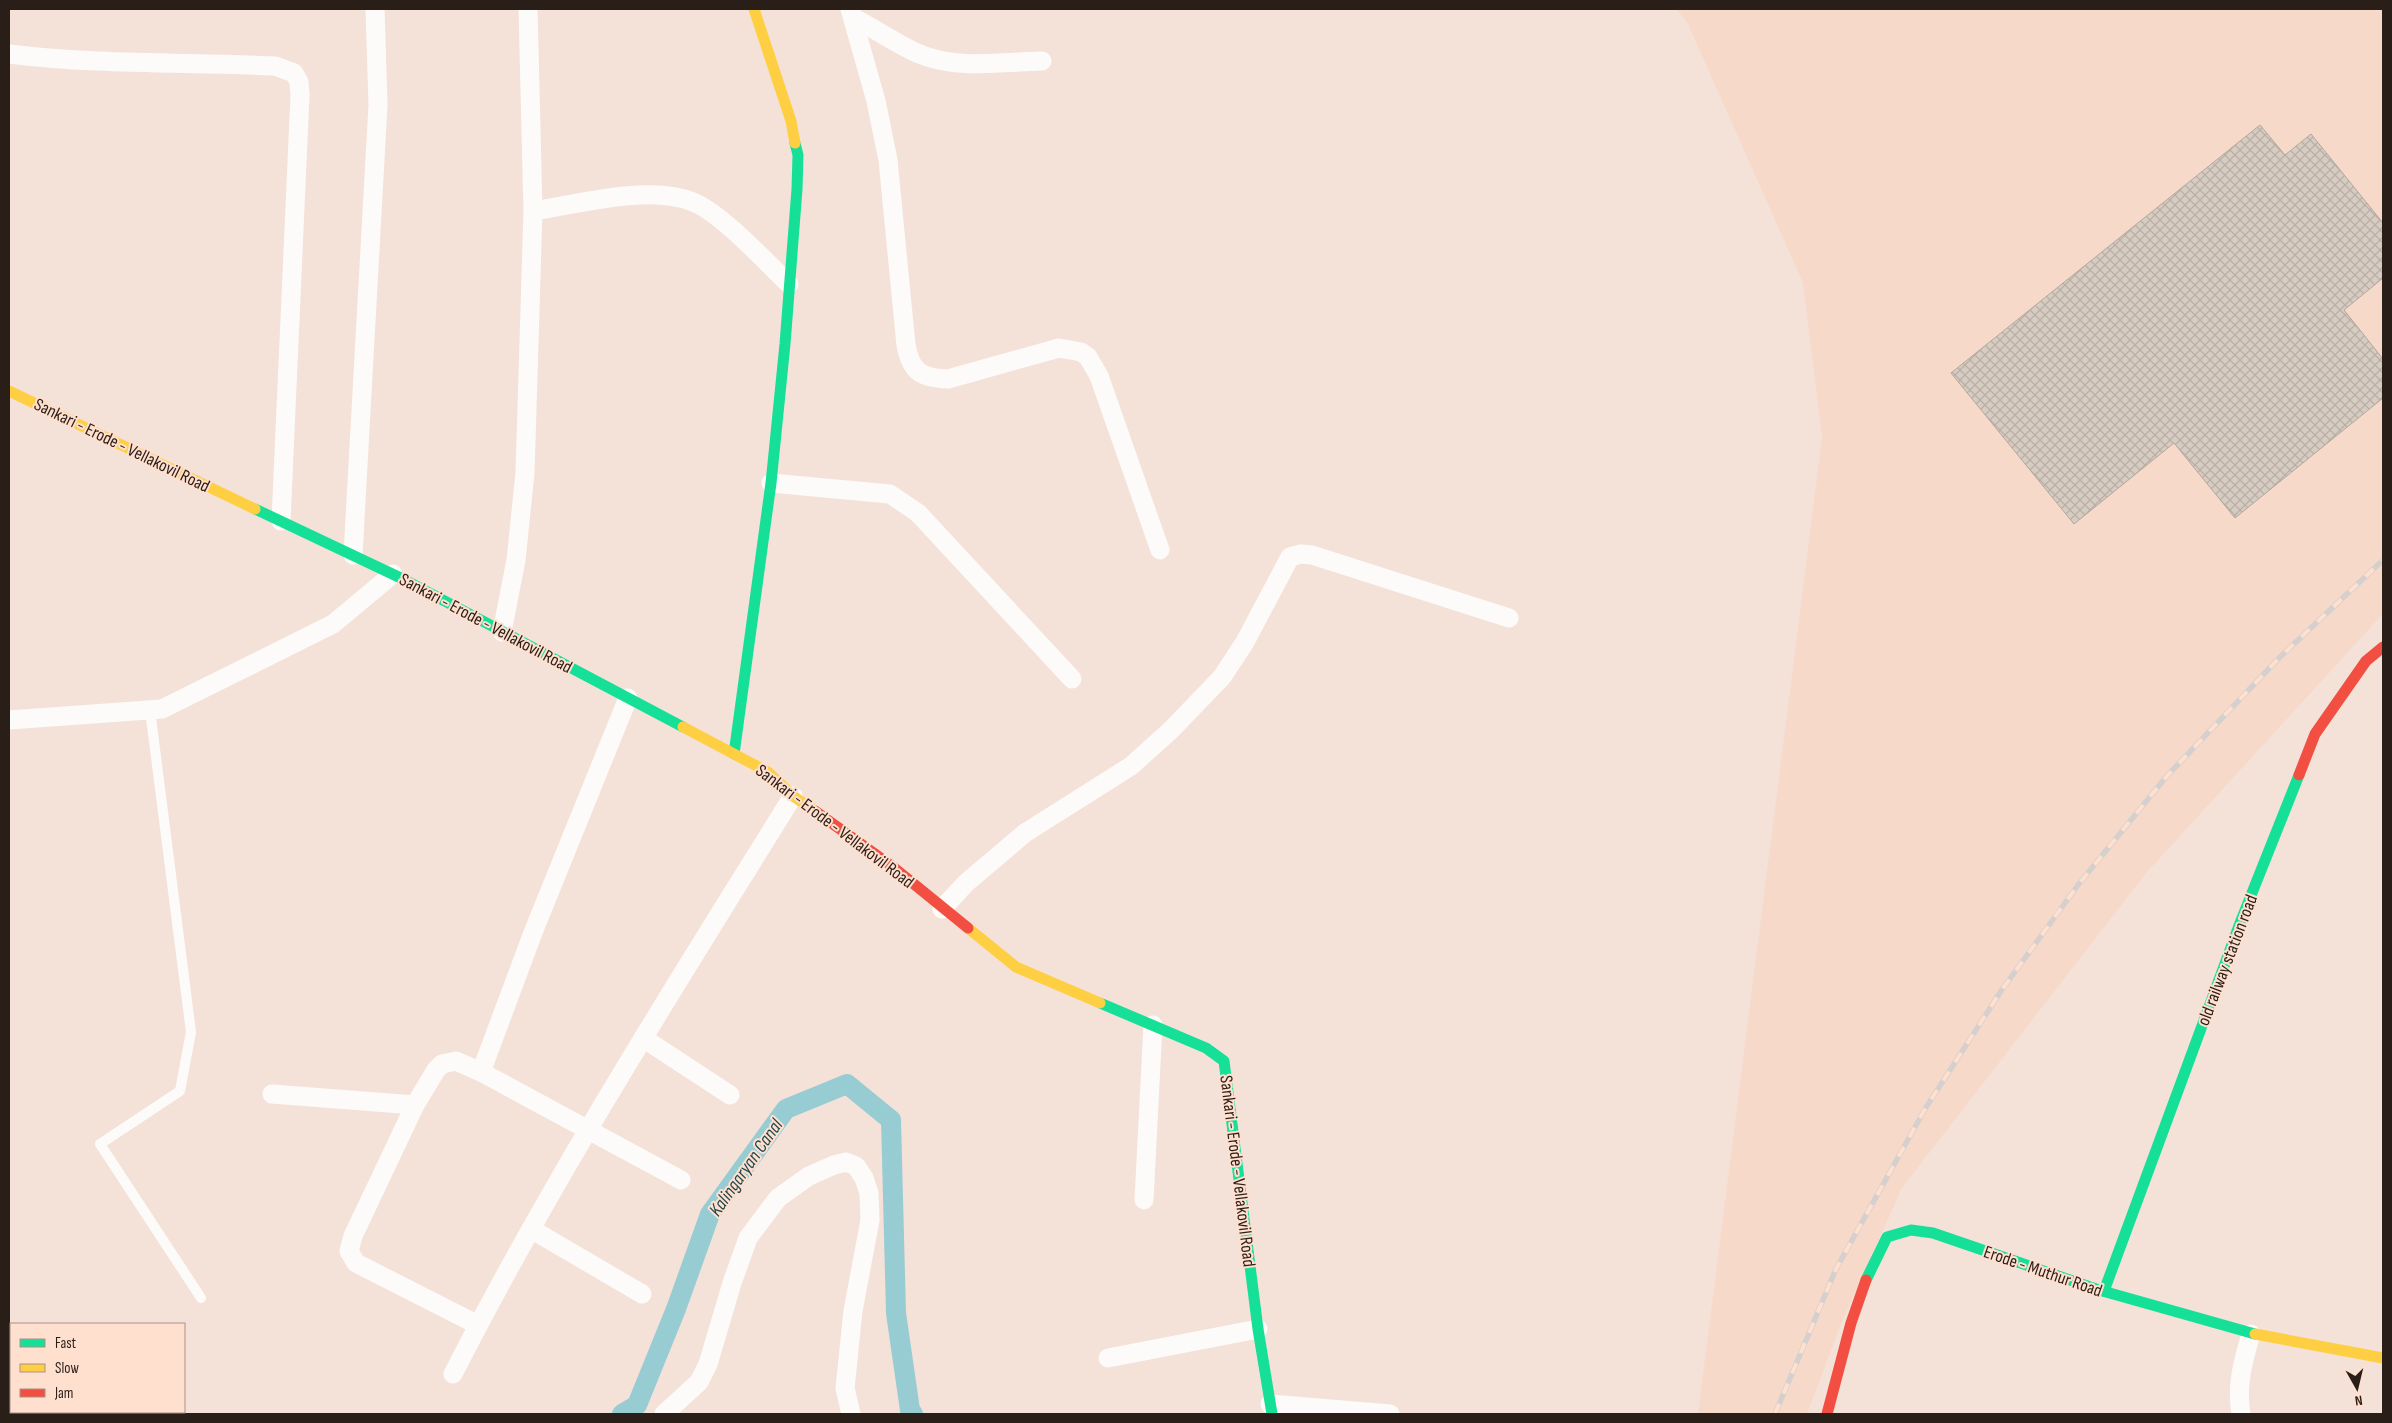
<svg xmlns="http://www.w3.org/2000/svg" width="2392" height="1423" font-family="'Sofia Sans Condensed',sans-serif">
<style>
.built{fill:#f7d9ca}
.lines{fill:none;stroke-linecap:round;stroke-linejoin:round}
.canal{stroke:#98ccd3;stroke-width:20}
.building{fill:url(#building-cross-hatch);stroke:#b2a79e}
.lane{stroke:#fdfbf9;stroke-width:10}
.street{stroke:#fdfbf9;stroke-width:19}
.fast{stroke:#16e098;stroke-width:11}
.slow{stroke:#ffcf43;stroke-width:11}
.jam{stroke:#f24e42;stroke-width:11}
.rail-casing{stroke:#d5d0cd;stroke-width:5.5}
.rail{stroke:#ffdfce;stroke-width:4;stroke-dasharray:11;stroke-linecap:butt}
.labels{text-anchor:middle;stroke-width:4;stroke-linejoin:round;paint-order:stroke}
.street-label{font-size:18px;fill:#291e18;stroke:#ffdfce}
.water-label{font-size:19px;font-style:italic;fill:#20474e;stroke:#ffdfce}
</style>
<defs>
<pattern id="building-cross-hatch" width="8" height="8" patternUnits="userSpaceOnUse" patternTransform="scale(1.25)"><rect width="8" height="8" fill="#d7ccc2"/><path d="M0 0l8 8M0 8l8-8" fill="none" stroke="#b9afa6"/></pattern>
</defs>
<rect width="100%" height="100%" fill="#f4e2d9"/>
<!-- built -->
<path class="built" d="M1676 9H2383V614L2147 872 1902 1188 1841 1324 1807 1414H1698L1822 438 1803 283 1687 22Z"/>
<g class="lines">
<!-- canal -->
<path class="canal" d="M622 1414 637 1405 676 1309 710 1214 786 1109 847 1084 891 1120 896 1313 910 1410 913 1414"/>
</g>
<!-- building -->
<path class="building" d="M2260 125 2285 155 2311 134 2383 223V278L2344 310 2383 359V398L2235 518 2174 443 2074 524 1951 373Z"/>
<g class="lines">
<!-- lane -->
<path class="lane" d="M150 710 191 1032 180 1091 100 1144 201 1298"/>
<!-- street -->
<g class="street">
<path d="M850 9 876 101 888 160 906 345C911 372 921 378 948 379L1059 348 1081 352 1088 357 1099 376 1160 550"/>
<path d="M854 18C875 29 895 43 917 53 955 70 1002 62 1042 61"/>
<path d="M9 54C98 65 186 62 275 66L294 73 299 82 300 95 281 521"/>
<path d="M533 211C578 204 651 184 693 202 721 213 766 262 789 284"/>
<path d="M771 483 890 494 918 513 1072 679"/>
<path d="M353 555 378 105 375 9"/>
<path d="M502 632 516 560 525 473 533 211 528 9"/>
<path d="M9 720 162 709 333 624 393 574"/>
<path d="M942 909 966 883 1025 833 1131 766 1171 730 1222 677 1245 642 1290 557 1301 554 1312 555 1509 618"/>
<path d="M643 1038 730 1095"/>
<path d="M481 1072 534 930 628 698"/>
<path d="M272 1094 415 1105"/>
<path d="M1144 1200 1153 1025"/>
<path d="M531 1229 642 1294"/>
<path d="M478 1325 356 1263 349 1251 353 1236 415 1105 436 1070 442 1064 456 1061 481 1072 681 1180"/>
<path d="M1108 1358 1258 1329"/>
<path d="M453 1374C555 1174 675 986 793 796"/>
<path d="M1270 1404 1390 1414"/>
<path d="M664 1414 699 1382 708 1364 732 1283 748 1238 778 1198 809 1176 834 1165 846 1162 856 1166 864 1178 869 1193 870 1220 853 1311 845 1388 851 1414"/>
<path d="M2241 1414C2236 1386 2243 1361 2251 1334"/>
</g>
<!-- fast -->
<g class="fast">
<path d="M255 509 405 580 683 727"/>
<path d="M734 754 771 483 785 344 797 189 798 155 795 143"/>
<path d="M1100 1003 1206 1048 1224 1061 1258 1329 1272 1414"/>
<path d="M1866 1280 1887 1237 1911 1230 1933 1233 2099 1290 2255 1334"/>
<path d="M2104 1291 2240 923 2299 775"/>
</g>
<!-- slow -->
<g class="slow">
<path d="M754 9 791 121 795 143"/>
<path d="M9 391 255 509"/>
<path d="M683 727 768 772 793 796 815 811"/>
<path d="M968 928 1016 967 1100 1003"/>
<path d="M2255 1334 2383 1358"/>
</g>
<!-- jam -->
<g class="jam">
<path d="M2299 775 2315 734 2366 661 2383 647"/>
<path d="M815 811 893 867 968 928"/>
<path d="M1827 1414 1851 1323 1866 1280"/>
</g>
<!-- rail casing -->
<g class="rail-casing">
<path id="rail" d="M1775 1414 1836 1269 1925 1109 2001 991 2078 885 2166 777 2280 657 2383 560"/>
</g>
<!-- rail -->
<use href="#rail" class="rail"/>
</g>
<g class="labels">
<!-- street labels -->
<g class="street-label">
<text transform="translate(122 445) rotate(26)" y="6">Sankari - Erode - Vellakovil Road</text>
<text transform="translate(486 623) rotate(28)" y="6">Sankari - Erode - Vellakovil Road</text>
<text transform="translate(835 826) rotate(37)" y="6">Sankari - Erode - Vellakovil Road</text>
<text transform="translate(2227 960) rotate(-69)" y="6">old railway station road</text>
<text transform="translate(1238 1171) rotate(83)" y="6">Sankari - Erode - Vellakovil Road</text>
<text transform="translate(2043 1271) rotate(19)" y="6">Erode - Muthur Road</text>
</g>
<!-- water labels -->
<g class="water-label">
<text transform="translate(745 1167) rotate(-55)" y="7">Kalingaryan Canal</text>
</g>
</g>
<!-- border -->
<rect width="2392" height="1423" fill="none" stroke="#291e18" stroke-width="20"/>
<!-- legend -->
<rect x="10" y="1323" width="175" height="90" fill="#ffdfce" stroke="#a99285"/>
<rect x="20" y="1339" width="25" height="8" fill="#16e098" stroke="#a99285"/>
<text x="55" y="1348" font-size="15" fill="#291e18">Fast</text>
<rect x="20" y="1364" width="25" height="8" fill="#ffcf43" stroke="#a99285"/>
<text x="55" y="1373" font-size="15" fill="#291e18">Slow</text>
<rect x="20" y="1389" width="25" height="8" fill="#f24e42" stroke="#a99285"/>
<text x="55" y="1398" font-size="15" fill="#291e18">Jam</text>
<!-- north arrow -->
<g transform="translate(2357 1388) rotate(172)" stroke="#ffdfce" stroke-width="4" paint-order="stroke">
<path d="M0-4L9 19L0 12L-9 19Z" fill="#291e18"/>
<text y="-8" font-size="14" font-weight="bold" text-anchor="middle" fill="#291e18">N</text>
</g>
</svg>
